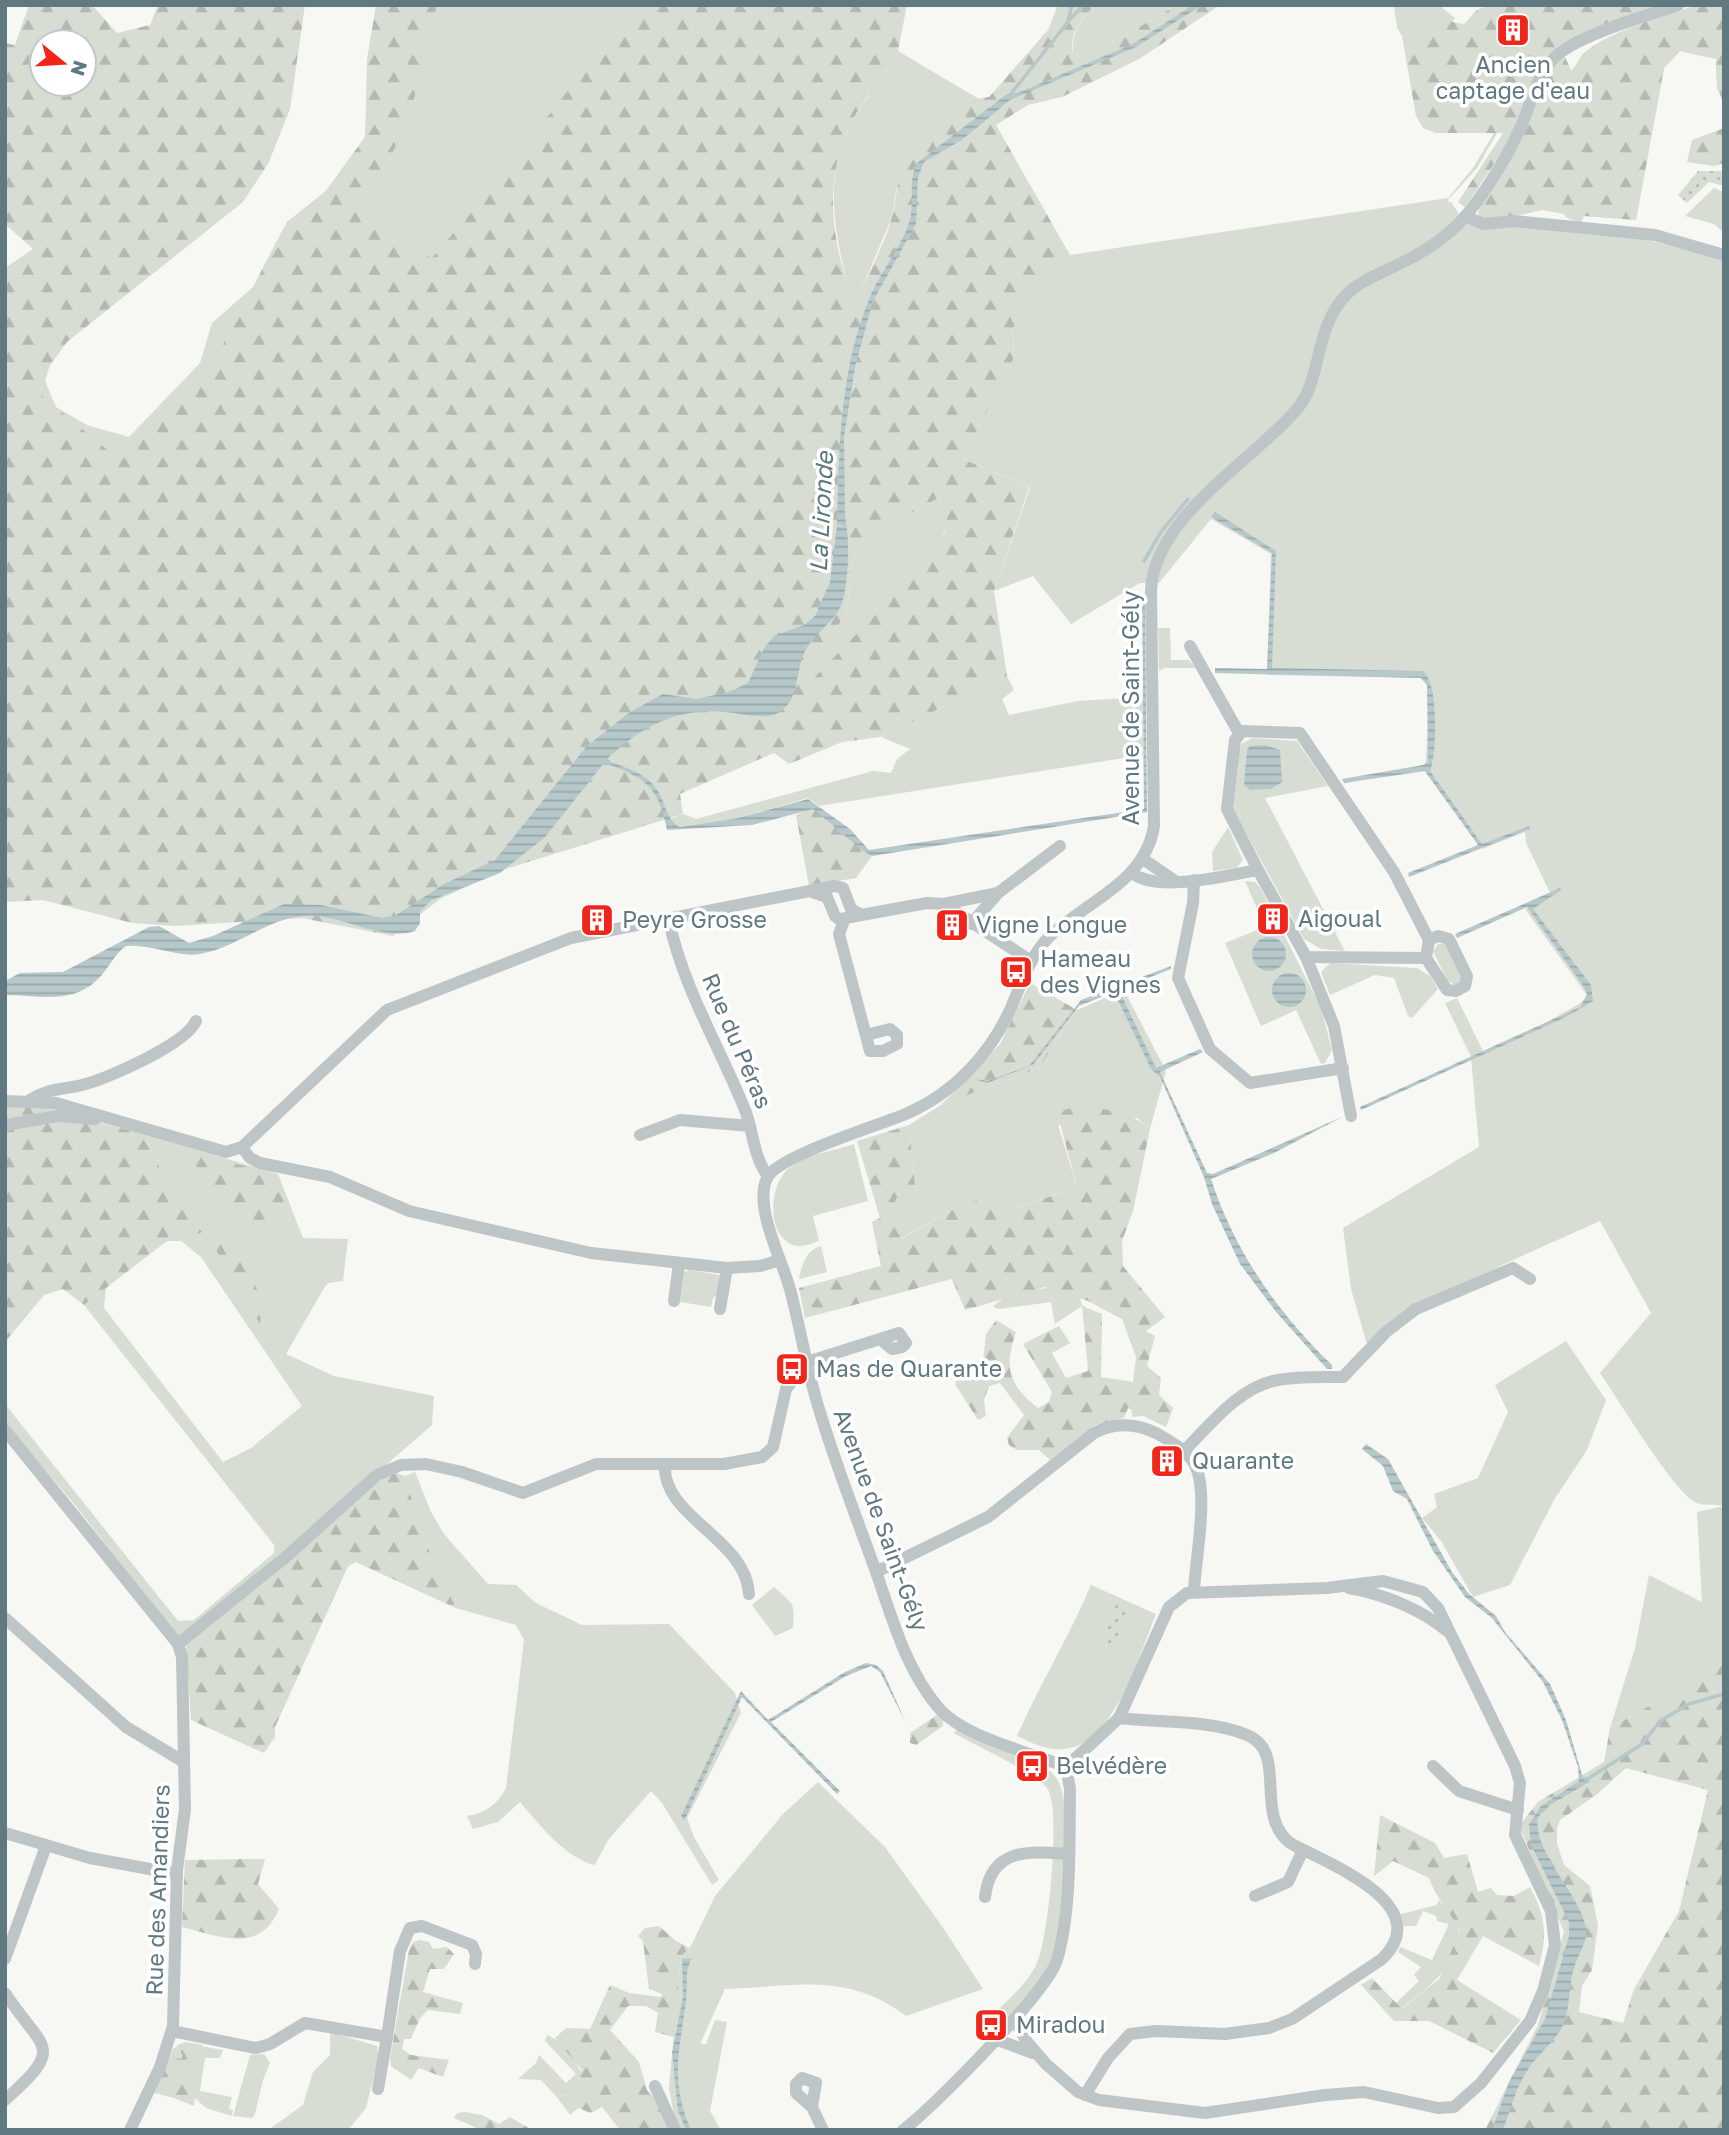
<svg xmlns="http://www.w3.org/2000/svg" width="1729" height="2135" font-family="'Golos Text',sans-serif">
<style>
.grass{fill:#d8ddd3}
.forest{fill:url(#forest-firs);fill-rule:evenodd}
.park{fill:url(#park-dots)}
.water{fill:url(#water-rules)}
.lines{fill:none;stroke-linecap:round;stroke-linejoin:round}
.stream{stroke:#b6c8ca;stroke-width:3.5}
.minor{stroke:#bdc5c7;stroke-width:12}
.labels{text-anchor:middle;stroke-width:7;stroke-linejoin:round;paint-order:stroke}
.poi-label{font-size:23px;fill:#607981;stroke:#fff;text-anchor:start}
.street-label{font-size:23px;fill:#607981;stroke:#fff}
.water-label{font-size:24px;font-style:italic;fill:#5a797c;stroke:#fff}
</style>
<defs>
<pattern id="forest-firs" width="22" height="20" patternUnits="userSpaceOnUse" patternTransform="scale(1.75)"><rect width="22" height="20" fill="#d8ddd3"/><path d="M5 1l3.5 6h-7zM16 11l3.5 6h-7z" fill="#b3b8b1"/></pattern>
<pattern id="park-dots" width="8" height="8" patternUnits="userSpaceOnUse" patternTransform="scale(1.75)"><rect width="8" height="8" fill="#d8ddd3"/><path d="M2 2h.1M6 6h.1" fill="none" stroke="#b3b8b1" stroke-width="1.8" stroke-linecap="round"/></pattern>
<pattern id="water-rules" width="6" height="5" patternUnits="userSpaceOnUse" patternTransform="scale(1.75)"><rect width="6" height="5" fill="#b6c8ca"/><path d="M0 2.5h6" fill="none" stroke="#97a7a9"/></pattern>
</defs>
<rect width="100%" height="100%" fill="#f7f7f4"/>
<!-- grass -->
<g class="grass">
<path d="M378 5H784L292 594 21 393 67 342 50 365 45 381 56 407 87 425 129 437 200 363 212 323 253 287 287 222 326 191 365 137Z"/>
<path d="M1096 5H1177L1122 37 1073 55C1071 33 1080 20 1096 5Z"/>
<path d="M1394 5H1439L1455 18 1451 23 1402 36 1397 28Z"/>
<path d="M1698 5H1724V103L1717 88 1716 59 1680 51 1664 68 1636 220 1584 216 1581 223 1567 218 1564 214 1542 210 1516 216 1652 241 1724 260V1664L1610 1728 1635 1648 1649 1575 1702 1602 1697 1512 1724 1506C1715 1504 1705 1506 1697 1503 1675 1495 1617 1397 1600 1373L1651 1313 1600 1221 1502 1265 1367 1344 1351 1289 1343 1228 1479 1147 1471 1057 1445 1003 1457 998 1483 1051 1542 1025 1589 998 1525 909 1552 897 1526 843 1525 832 1482 849 1425 772 1429 704 1427 685 1421 678 1267 675 1271 554 1211 519 1159 583H1140L1071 624 1033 576 994 591 1030 487 963 459 1013 360 1014 325 1045 266 1070 255 1448 198 1473 168 1494 133H1497L1477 168 1447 201 1451 202 1459 214 1479 217 1478 212 1583 54 1660 17Z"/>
<path d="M898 51 979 99 932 126 897 186 892 217 860 293H850C831 222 820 158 869 96L865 92 877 77 884 75Z"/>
<path d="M1714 188 1724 192V233L1714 224 1685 216Z"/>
<path d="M951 491C949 504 950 522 943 534 912 592 853 635 809 684L803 678 815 656 847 613 852 562 863 539Z"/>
<path d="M1158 628H1170L1171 660H1189L1196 668H1164L1159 671Z"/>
<path d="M1007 676 1014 690 1002 699 1009 715 1078 701 1143 697V755L819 806 808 798 738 818 687 826 680 827 670 819 683 814 696 819 873 771 891 773 897 759 910 749 881 737Z"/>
<path d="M1252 738 1297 741 1328 786 1265 798 1345 951 1321 949 1304 939 1233 809 1239 752 1241 744Z"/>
<path d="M1228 827 1243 860 1236 868 1213 871 1212 852Z"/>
<path d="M1245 881 1255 882 1261 889 1321 1008 1332 1050 1325 1063 1321 1064 1296 1010 1261 1026 1225 943 1265 927Z"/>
<path d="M1438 944H1446L1461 974V983L1455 985 1447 980 1433 951Z"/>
<path d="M1330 963 1417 968 1430 976 1438 989 1412 1018 1408 1016 1394 978 1375 975 1330 995 1321 972Z"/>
<path d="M1124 990 1166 1071 1150 1129 1137 1118 1058 1125 1077 1187 1013 1209 983 1200 962 1204 900 1239 891 1208 900 1193 917 1205 909 1125 941 1105 1039 1068 1077 1010Z"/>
<path d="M144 1134 278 1174 303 1238 348 1239 343 1281 328 1283 324 1288 286 1354 334 1376 434 1396 432 1425 386 1465 387 1467 181 1636 176 1635 75 1505 5 1423V1404L178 1621 194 1620 274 1553V1545L84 1305 106 1288 104 1308 223 1462 251 1448 302 1406 201 1257 181 1241 201 1232 174 1198Z"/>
<path d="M854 1144 868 1201 813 1216 819 1241C811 1244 801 1248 793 1245 766 1235 769 1185 788 1169 807 1154 833 1151 854 1144Z"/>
<path d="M821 1246 827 1272 799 1279C802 1265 805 1251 821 1246Z"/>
<path d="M690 1270 720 1275 717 1295 713 1298 711 1307 680 1302 684 1272Z"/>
<path d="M1078 1286 1082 1306 1055 1324 1051 1302 999 1309 993 1307C1007 1289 1056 1287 1078 1286Z"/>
<path d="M1566 1341 1606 1400 1587 1450 1554 1500 1510 1585 1473 1597 1441 1541 1422 1518 1437 1507 1434 1494 1478 1478 1508 1412 1495 1385Z"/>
<path d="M392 1472 405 1476 415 1472 431 1512 444 1534 488 1584 516 1585 536 1603 582 1625 669 1624 735 1693 741 1713 687 1818 694 1837 719 1880 712 1885 662 1803 651 1791 608 1840 595 1865C565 1858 540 1825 520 1802L498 1822 473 1829 467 1816C486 1812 496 1806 506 1788L524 1640 516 1625 456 1608 356 1562 347 1567Z"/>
<path d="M1091 1585 1156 1614C1140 1653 1114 1745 1064 1749 1047 1751 1032 1743 1017 1736 1040 1684 1069 1637 1091 1585Z"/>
<path d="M774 1587C794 1605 795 1602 793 1628L775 1636 752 1605Z"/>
<path d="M958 1729 1050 1771C1055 1776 1059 1781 1061 1788 1072 1824 1064 1929 1051 1965 1043 1987 1020 2005 1004 2023L999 2009C1013 1995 1029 1981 1037 1963 1048 1939 1062 1808 1047 1788 1036 1773 974 1745 954 1733Z"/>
<path d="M818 1782 885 1847 944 1929 983 1989 906 2016C846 1971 794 1987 725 1989L700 2044H706L715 2020 727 2022 710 2111 721 2130H677L669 2088 681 1956 690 1948 715 1896 783 1814Z"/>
<path d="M1439 1900C1446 1909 1459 1920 1459 1932 1459 1966 1424 1991 1401 2009L1396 2003 1419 1981 1414 1975 1421 1967 1398 1952 1400 1947 1432 1960 1449 1924 1437 1921 1436 1916 1423 1911 1416 1926H1404L1401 1914 1437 1905Z"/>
<path d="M330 2032 377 2046 379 2055 366 2108 348 2130 271 2128 303 2105 313 2072 330 2055Z"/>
<path d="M547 2035C568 2043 582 2070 588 2090L584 2094 556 2096 541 2080 518 2079 536 2063 539 2055 566 2083 576 2074 545 2041Z"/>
<path d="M182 2043 223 2050 220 2058H205L200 2091 232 2097 229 2109 233 2110 232 2116 206 2108 187 2091 174 2098 154 2093 173 2049Z"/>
<path d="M264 2054 270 2063 263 2080 255 2114 252 2118 233 2116 250 2055Z"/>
</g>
<!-- forest -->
<g class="forest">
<path d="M29 5H92L117 33 150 25 158 5H305L290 109 268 164 243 202 67 342 33 388 117 458 220 350 287 222 326 191 365 137 367 59 376 5H437L408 123 364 207 431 259 491 190 572 85 647 5H907L898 51 884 75 877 77 866 91 869 95C823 154 826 226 851 293H860C871 268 885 243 892 217 898 194 897 170 909 148 920 130 971 96 989 97L1048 30 1058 5H1096C1081 19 1069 33 1073 55L1122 37 1177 5H1220L1139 59 1062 97 1028 105 996 125 1070 255 1045 266 1014 325 1013 360 963 459 1029 487 994 591 1007 676 881 737 842 742 789 764 774 753 680 794 683 814 502 870 440 899 393 936 302 918 175 926 132 923 43 900 5 902V268L33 249 5 224V43L15 45ZM42 42H84V84H42ZM951 491 945 532 909 580 809 683 803 678 815 656 847 613 852 562 863 539Z"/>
<path d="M1489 5H1660L1592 30 1559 46 1544 58 1505 148 1465 207 1458 202 1503 133H1436L1423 128 1416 116 1402 36 1448 21 1464 24 1477 10Z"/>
<path d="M1698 5H1724V103L1717 88 1716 59 1680 51 1664 68 1636 220 1584 216 1582 211 1537 203 1514 212 1513 219 1479 216V206L1553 66 1564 55 1571 70C1579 66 1578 58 1584 53 1609 31 1666 15 1698 5Z"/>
<path d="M1724 128V163L1714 166 1687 162 1692 140Z"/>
<path d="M813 808C832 823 854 847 872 856L856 878 809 886 796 815Z"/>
<path d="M1030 983 1077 1010 1039 1068 941 1105 1000 1044Z"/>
<path d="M66 1100 101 1123 144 1134 174 1198 202 1232 181 1241H167L84 1305 63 1289 44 1295 6 1341 5 1105Z"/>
<path d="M1075 1107C1103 1108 1127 1109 1150 1129L1133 1211 1122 1241 1123 1266 1165 1317 1146 1331 1155 1336 1147 1366 1161 1378 1159 1395 1173 1408 1166 1427 1143 1416 1132 1417V1410L1128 1408 1124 1418 1095 1425 1050 1460 1039 1450H1017L1009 1445 1007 1438 1024 1415 1000 1383 989 1386 984 1400 986 1416 978 1420 955 1384 962 1371 983 1360 986 1334 996 1320 1016 1332C1004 1368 1008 1384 1038 1408L1049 1402 1052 1392 1023 1344 1059 1326 1070 1343 1052 1353 1066 1378 1088 1371 1082 1306 1102 1314 1101 1377 1133 1382 1136 1357 1122 1319 1088 1301 1045 1287 965 1310 952 1279 805 1318 799 1288 881 1266 872 1222 880 1218 857 1141 909 1125 917 1205 912 1210 900 1193 891 1208 901 1239 962 1204 983 1200 1014 1209 1077 1187 1057 1112Z"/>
<path d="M185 1152 278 1174 285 1207 264 1232 234 1215Z"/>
<path d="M217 1229C243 1252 265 1290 260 1324L213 1245Z"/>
<path d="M392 1472 405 1476 423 1538 456 1608 356 1562H350L275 1727V1737L264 1753 191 1720 186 1645 357 1496Z"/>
<path d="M1724 1664V2130H1485L1538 2025 1564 1932 1519 1826 1538 1802 1604 1762 1610 1728ZM1626 1768 1708 1790 1679 1911 1634 1989 1623 2023 1579 2012 1582 1986 1592 1970 1598 1925 1590 1886 1564 1865 1557 1843V1828L1560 1820 1596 1795Z"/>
<path d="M937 1715 943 1719V1726L916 1745 910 1743V1733Z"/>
<path d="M1380 1815 1435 1843 1444 1858 1467 1854 1478 1892 1491 1888 1497 1895 1514 1896 1530 1887C1545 1915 1548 1935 1539 1966L1483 1936 1457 1980 1521 2020 1493 2053 1429 2021H1394L1361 1985 1372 1978 1402 2009 1439 1979 1460 1931C1451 1912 1436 1899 1429 1878L1393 1861 1374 1876Z"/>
<path d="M265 1859 258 1884 279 1909C260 1955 219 1936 182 1927L185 1860Z"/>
<path d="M659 1926 676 1941 690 1948 681 1956 674 2037 655 2032 658 2013 646 2006H628L610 2030 639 2062 647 2090 658 2101 670 2130H620L602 2107 591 2113 578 2108 570 2115 556 2096 583 2094 587 2090 577 2082 582 2070 555 2038 566 2028 590 2029 610 1985 629 1993 661 1997 662 1994 649 1989 643 1941 638 1936 645 1928Z"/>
<path d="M420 1940 429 1942 433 1949 447 1947 454 1954 444 1969H430L423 1992 463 2003 460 2014 428 2010 420 2018 411 2039H404L402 2049 411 2055 449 2060 443 2077 419 2068 411 2080 391 2066 390 2058 409 1950 413 1942Z"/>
<path d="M186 2042 203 2045 193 2058 186 2059C173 2075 185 2083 195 2097L194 2106 174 2098 160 2081 170 2057 181 2059 183 2056 177 2045Z"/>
<path d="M464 2112 482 2115 499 2124 510 2117 532 2130H481L454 2118 457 2113Z"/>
</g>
<!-- park -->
<g class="park">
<path d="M1698 171H1724V186L1709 182 1687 203 1678 195Z"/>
<path d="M1117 1603 1130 1609 1112 1650 1099 1646Z"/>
</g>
<!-- water -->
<g class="water">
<path d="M1193 5H1202L1136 47 1010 100 963 139 924 162 918 177 916 224 873 301 855 367 844 437 845 516C850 540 849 575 843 600 838 620 814 633 805 651 794 673 801 705 773 715 759 719 739 713 725 712 678 707 640 727 606 760 625 768 646 772 658 791 666 804 665 818 680 827L738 818 808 799 850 829 869 850 1144 809 1142 597H1145L1147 812 872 856C854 847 832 823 813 809L752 825 667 830C659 786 644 777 604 763L545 837 500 873 432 900 420 911V923L415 931C383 941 347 918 315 916 272 913 241 947 200 954 178 958 153 944 126 946 114 954 108 970 97 980 71 1005 37 995 5 995V981L20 973 63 972 149 927 159 926 189 943 213 936 284 904 321 905 382 918 396 915 444 884 495 860 586 747 630 712 663 694 696 699 729 692 748 683 764 648 774 636 804 625 815 616 830 582 837 526 845 527 837 524C839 450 840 371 868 302 878 275 898 252 908 226 916 206 907 183 917 163L1007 94 1018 93 1133 44Z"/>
<path d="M1215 512 1276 551 1272 668 1423 671C1439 683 1437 753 1430 771L1482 844 1529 826 1530 829 1409 877 1408 873 1478 845 1425 771 1344 783 1342 779 1423 765 1428 762 1427 685 1421 678 1215 673V668L1267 669 1272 553 1211 517Z"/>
<path d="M1265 745 1280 750 1282 782 1271 789 1250 790 1244 785 1247 750 1250 746Z"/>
<path d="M1560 888 1561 890 1533 909 1591 985 1593 1001 1566 1017 1361 1110 1360 1107 1580 1007 1587 994 1584 987 1527 907 1457 938 1455 934Z"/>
<circle cx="1269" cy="954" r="17"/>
<path d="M1171 966V969L1121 989 1120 992 1156 1068 1200 1049 1203 1052 1160 1072 1207 1173 1213 1174 1344 1116 1274 1153 1211 1179C1235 1252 1277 1312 1332 1365V1369H1327L1277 1313 1240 1264 1212 1204 1204 1177 1160 1077 1151 1069 1114 992 1079 1006 1033 1065 987 1083 975 1079 987 1081 1029 1066 1081 1000Z"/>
<circle cx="1289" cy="990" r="17"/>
<path d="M1366 1444 1388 1459 1452 1572 1469 1594 1496 1616 1505 1632 1550 1684 1566 1720 1583 1778 1586 1777 1589 1782 1550 1805 1538 1817C1532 1852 1580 1893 1586 1928 1588 1942 1578 1954 1574 1968 1568 1987 1571 2006 1563 2025 1554 2044 1537 2054 1527 2071 1516 2088 1510 2111 1503 2130H1492L1509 2082 1545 2019 1569 1936V1922L1531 1845 1529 1824 1541 1806 1579 1781 1578 1767 1562 1720 1543 1682 1492 1618 1465 1597 1433 1551 1407 1499 1393 1491 1383 1466 1362 1449Z"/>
<path d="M866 1663 876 1665 883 1671 906 1723 880 1672 871 1666 846 1676 771 1722 840 1791 837 1794 742 1697 684 1821 681 1816 741 1691 768 1720 845 1672Z"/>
<path d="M692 1958C684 1972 688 1985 686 2001 680 2051 669 2078 691 2130H686L678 2111 672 2053 683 1997 682 1959Z"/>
</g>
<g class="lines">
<!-- stream -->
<g class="stream">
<path d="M1068 21 1084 5"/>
<path d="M1010 95 1068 22 1072 5"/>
<path d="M1144 561 1161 532 1188 499"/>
<path d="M1586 1780 1642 1744 1660 1721 1689 1704 1724 1694"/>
</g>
<!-- minor -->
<g class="minor">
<path d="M1465 216 1483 224 1514 221 1655 235 1724 255"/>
<path d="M1190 646 1239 733"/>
<path d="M1143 859 1175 881"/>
<path d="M1131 872C1155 894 1227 875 1258 870L1306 957 1426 958 1429 940 1394 872 1300 733 1242 731 1235 740 1227 809 1258 870"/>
<path d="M1194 880 1193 903 1178 978 1210 1049 1250 1083 1343 1068"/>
<path d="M812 892 827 897 835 916 842 921"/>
<path d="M944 904 998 893"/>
<path d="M669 921C683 987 720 1048 745 1110 753 1130 754 1159 768 1176"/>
<path d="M971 924 998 893 1060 846"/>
<path d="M1306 957 1334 1026 1351 1116"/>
<path d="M1426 958 1447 990 1456 991 1465 986 1467 976 1449 939 1438 936 1429 940"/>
<path d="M866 1035 890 1029 897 1035V1044L883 1051H870L839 934 845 918 927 903 944 904 1031 961"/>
<path d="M30 1100C48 1088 62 1090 82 1085 107 1079 186 1044 196 1021"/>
<path d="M5 1101 56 1103 226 1152 242 1147 387 1010 571 938 835 886 843 888 851 909 860 914"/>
<path d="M5 1125 58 1116 95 1119"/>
<path d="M640 1135 680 1120 750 1126"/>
<path d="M242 1147 250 1158 260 1163 330 1177 409 1211 591 1253 727 1268 760 1266 780 1260"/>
<path d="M674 1301 679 1264"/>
<path d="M720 1309 727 1268"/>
<path d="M807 1362 899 1333 906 1343 902 1347 892 1349 880 1339"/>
<path d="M5 1430 178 1644 182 1657 185 1809 177 1870 173 2026 160 2067 130 2130"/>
<path d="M1184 1451C1210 1425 1240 1386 1278 1380 1299 1376 1322 1377 1343 1377L1386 1332 1416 1309 1513 1268 1530 1279"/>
<path d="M665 1464C661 1517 746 1538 749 1594"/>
<path d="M876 1572 988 1517 1094 1433C1115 1422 1135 1423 1156 1433 1170 1441 1185 1449 1194 1463 1210 1492 1195 1559 1194 1592"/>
<path d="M1349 1588C1383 1594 1421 1609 1447 1631"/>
<path d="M5 1618 126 1727 184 1762"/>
<path d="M178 1644 287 1556 377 1475 401 1465 426 1464 462 1472 523 1493 596 1464H724L762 1457 773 1447 786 1389 807 1362"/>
<path d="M1433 1766 1459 1791 1518 1810"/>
<path d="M5 1833 90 1858 177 1874"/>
<path d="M1255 1896 1288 1882 1303 1850"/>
<path d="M985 1897C991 1847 1030 1851 1068 1854"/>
<path d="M5 1959 46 1846"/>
<path d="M5 1993C43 2051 67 2045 5 2100"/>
<path d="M1014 2019 1027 2042 1046 2064 1078 2092 1099 2100 1205 2113 1325 2095 1364 2092 1438 2108 1454 2107 1481 2083 1530 2021 1543 1991 1555 1945 1551 1911 1515 1835 1520 1783 1515 1766 1438 1608 1423 1592 1383 1581 1327 1588 1187 1593 1169 1607 1119 1718 1066 1767"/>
<path d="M172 2031 256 2048 270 2044 305 2023 387 2037 400 1951 410 1928 422 1926 472 1945 476 1954 475 1964"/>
<path d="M995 2039 1033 2053"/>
<path d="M655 2086 675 2130"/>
<path d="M378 2089 387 2037"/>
<path d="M1085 2095 1108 2058 1130 2034 1156 2031 1225 2034 1269 2028 1292 2019 1382 1959C1438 1904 1326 1863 1290 1843 1253 1814 1289 1752 1247 1735 1209 1719 1159 1723 1119 1718"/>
<path d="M812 2107 816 2083 802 2078 796 2084V2093L812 2107 823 2130"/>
<path d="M903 2130C932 2109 1049 1990 1057 1960 1072 1909 1069 1842 1070 1789L1066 1767C1028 1751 963 1738 937 1706 905 1668 891 1614 875 1569 856 1516 835 1463 819 1409 807 1371 801 1331 791 1293 784 1263 753 1208 767 1178 777 1156 881 1125 908 1113 955 1092 990 1054 1011 1008 1021 984 1030 956 1049 937 1086 901 1145 883 1154 826L1151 590C1155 516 1252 462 1297 409 1323 379 1313 328 1347 294 1361 280 1380 274 1397 265 1423 253 1451 235 1469 212 1489 186 1508 156 1521 126 1532 103 1536 73 1556 56 1581 34 1646 16 1678 5"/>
</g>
</g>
<!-- icons -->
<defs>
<g id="building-square" transform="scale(1.75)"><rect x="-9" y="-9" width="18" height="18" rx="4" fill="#f0261b" stroke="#fff"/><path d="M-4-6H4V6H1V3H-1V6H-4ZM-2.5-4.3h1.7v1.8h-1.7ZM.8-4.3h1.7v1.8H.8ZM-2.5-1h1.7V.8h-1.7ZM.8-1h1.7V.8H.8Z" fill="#fff"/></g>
<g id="bus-square" transform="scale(1.75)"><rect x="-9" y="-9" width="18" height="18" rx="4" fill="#f0261b" stroke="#fff"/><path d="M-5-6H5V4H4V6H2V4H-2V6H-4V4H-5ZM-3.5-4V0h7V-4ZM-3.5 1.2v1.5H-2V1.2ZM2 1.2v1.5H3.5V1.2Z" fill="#fff"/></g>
</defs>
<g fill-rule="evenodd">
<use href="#building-square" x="1513" y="30"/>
<use href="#building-square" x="1273" y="919"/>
<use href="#building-square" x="597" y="920"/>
<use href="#building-square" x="952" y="925"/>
<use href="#bus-square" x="1016" y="972"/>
<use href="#bus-square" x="792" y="1369"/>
<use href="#building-square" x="1167" y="1461"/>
<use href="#bus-square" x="1032" y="1766"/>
<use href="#bus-square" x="991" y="2025"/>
</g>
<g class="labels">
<!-- poi labels -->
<g class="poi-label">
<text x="1513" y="73" text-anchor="middle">Ancien<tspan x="1513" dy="26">captage d'eau</tspan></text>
<text x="1298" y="927">Aigoual</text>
<text x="622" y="928">Peyre Grosse</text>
<text x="976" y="933">Vigne Longue</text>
<text x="1040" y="967">Hameau<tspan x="1040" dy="26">des Vignes</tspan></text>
<text x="816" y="1377">Mas de Quarante</text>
<text x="1192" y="1469">Quarante</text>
<text x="1056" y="1774">Belvédère</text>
<text x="1016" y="2033">Miradou</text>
</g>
<!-- street labels -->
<g class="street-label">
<text transform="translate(1131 708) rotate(-90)" y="8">Avenue de Saint-Gély</text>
<text transform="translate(737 1041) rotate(67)" y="8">Rue du Péras</text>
<text transform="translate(881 1520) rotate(70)" y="8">Avenue de Saint-Gély</text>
<text transform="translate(158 1890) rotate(-88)" y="8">Rue des Amandiers</text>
</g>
<!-- water labels -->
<g class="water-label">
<text transform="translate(822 512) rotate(-87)" y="8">La Lironde</text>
</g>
</g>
<!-- border -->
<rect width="1729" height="2135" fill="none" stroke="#607981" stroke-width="14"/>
<!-- north arrow -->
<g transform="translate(63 63) rotate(108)"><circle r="33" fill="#ffffff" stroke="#bfc9cd" stroke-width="2"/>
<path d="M0-5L12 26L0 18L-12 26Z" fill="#f0261b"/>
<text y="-10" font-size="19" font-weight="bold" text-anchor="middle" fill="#607981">N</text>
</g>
</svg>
